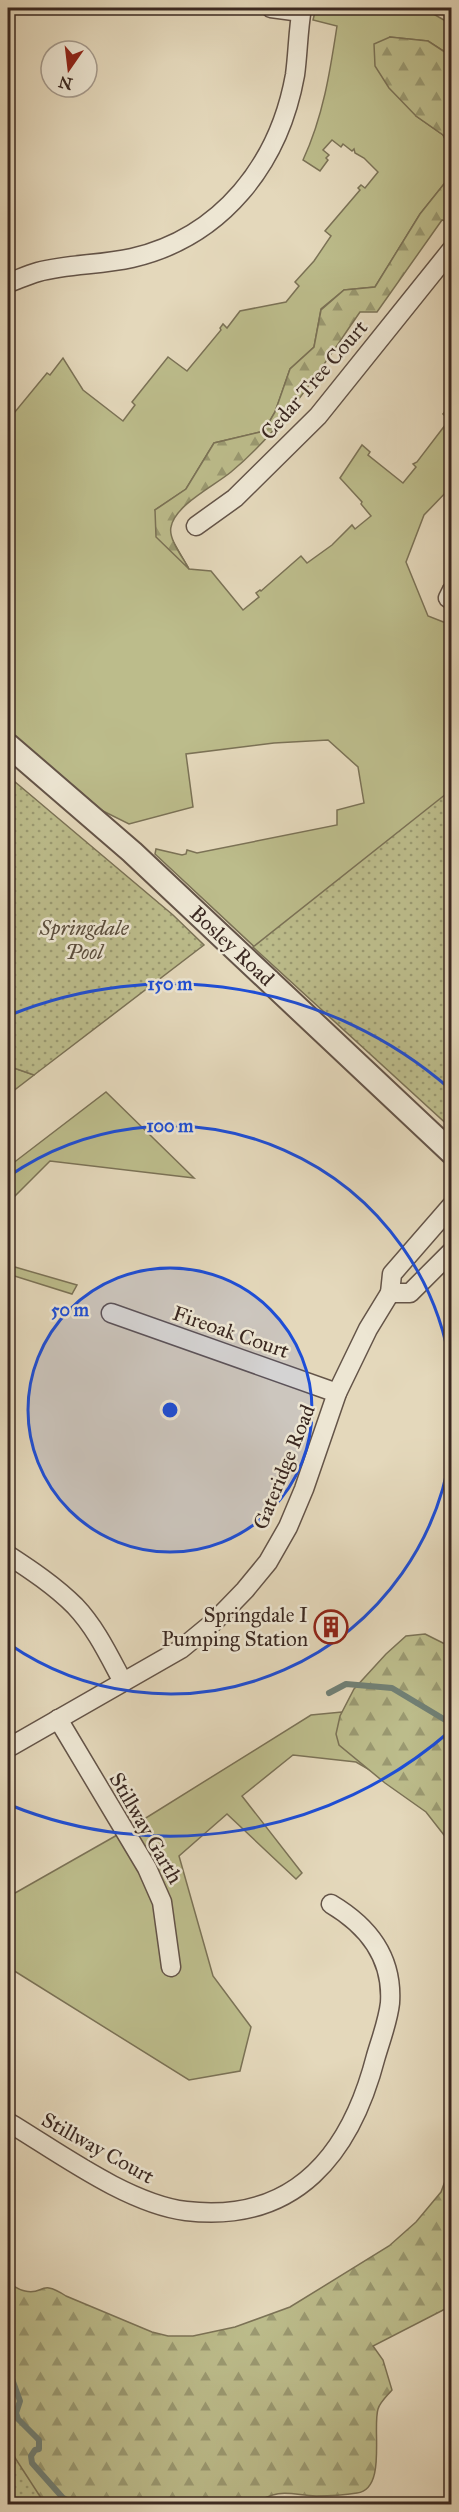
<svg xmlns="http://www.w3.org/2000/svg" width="459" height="2512" font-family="'IM FELL Great Primer',serif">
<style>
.grass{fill:#bcbc8b;stroke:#7b7256;stroke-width:1.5}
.forest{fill:url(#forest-firs);stroke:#7b7256;stroke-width:1.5}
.park{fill:url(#park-dots);stroke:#7b7256;stroke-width:1.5}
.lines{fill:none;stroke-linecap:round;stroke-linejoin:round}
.stream{stroke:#718075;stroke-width:6}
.minor-casing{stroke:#645448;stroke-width:21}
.tertiary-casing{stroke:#645448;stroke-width:26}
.minor{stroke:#ede6d3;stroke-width:18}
.tertiary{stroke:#ede6d3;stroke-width:22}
.ring{fill:none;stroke:#1d4ed8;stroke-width:3}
.labels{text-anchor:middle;stroke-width:5;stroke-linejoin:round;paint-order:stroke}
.street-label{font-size:21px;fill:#3a2821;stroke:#ede6d3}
.park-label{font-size:21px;font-style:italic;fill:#5a4d3c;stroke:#ede6d3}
.poi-label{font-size:21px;fill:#3a2821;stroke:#ede6d3;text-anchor:end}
.centre{fill:#1d4ed8;stroke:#ede6d3;stroke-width:3}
.ring-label{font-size:18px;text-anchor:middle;font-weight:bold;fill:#1d4ed8;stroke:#ede6d3;stroke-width:5;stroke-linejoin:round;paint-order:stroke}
</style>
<defs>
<pattern id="forest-firs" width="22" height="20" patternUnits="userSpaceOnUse" patternTransform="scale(1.5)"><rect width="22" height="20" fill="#bcbc8b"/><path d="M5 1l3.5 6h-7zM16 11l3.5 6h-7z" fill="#9a9971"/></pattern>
<pattern id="park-dots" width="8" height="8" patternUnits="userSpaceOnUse" patternTransform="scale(1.5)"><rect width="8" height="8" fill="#bcbc8b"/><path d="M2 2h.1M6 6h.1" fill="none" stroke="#9a9971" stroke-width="1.8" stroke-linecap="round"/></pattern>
</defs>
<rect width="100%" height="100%" fill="#e4d8bb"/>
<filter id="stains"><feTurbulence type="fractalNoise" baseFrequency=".00333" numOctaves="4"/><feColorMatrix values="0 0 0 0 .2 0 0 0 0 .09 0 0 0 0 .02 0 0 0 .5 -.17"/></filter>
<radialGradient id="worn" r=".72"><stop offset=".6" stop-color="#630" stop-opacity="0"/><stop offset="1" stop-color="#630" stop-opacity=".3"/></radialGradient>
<!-- grass -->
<g class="grass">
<path d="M316 8H423L451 24V56L428 41 390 37 416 116 443 135 451 151V165L448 179 420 214 375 287 344 290 321 309 314 347 290 369 275 412 264 431 214 443 186 489 155 510 189 569 211 571 243 610 259 597 256 593 260 590 261 591 301 556 307 563 332 545 352 525 355 529 371 516 361 504 362 502 340 478 362 445 370 452 368 455 403 483 416 467 413 464 417 462 449 420 443 414 451 404V487L424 515 406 562 428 616 446 623 451 616V796L262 954 155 854 156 849 182 855 186 854 187 850 197 853 337 825V810L364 803 358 767 328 740 274 743 186 754 193 807 129 824 103 811 8 731V416L10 418 47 373 50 375 63 358 83 390 123 421 135 405 132 402 168 357 187 371 221 330 220 328 223 324 227 328 240 311 286 302 299 286 295 282 314 261 331 236 325 231 360 190 358 188 361 185 365 188 378 172 364 158 355 153 354 149 352 151 343 144 341 147 332 140 323 150 329 155 326 158 328 160 320 171 303 160C323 117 330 72 337 26L313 20Z"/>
<path d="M8 1066 34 1075 8 1095Z"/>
<path d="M106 1092 194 1178 50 1161 8 1203V1167Z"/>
<path d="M8 1265 77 1285 72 1294 8 1274Z"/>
<path d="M342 1712 451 1791V1817L356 1762 293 1755 242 1796 302 1873 296 1879 227 1814 179 1856 213 1976 251 2027 240 2071 189 2080 8 1967V1897L133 1826 311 1715Z"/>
</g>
<!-- forest -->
<g class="forest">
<path d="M390 37 428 41 451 56V151L443 135 416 116 389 88 375 66 374 44Z"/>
<path d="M451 165V223L442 220 377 312H360C321 368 284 428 231 472 214 486 175 505 171 527 168 539 184 559 189 569L156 537 155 510 186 489 214 443 264 431 275 412 290 369 314 347 321 310 344 290 375 287 420 214 448 179Z"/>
<path d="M425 1634 451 1647V1844L426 1812 385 1783 339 1745 336 1734 340 1716 354 1689 386 1654 406 1636Z"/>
<path d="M451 2165V2306L373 2346 383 2360 392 2390C387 2396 380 2402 378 2409 372 2429 387 2489 357 2493 345 2495 328 2496 316 2496 287 2494 280 2488 253 2504H8V2282C13 2286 19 2290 25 2291 44 2296 39 2278 66 2296L152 2332 168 2336H193L235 2327 290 2307 389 2246 416 2222 441 2192Z"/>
</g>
<!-- park -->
<g class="park">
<path d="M8 776 173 915 204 945 34 1075 8 1066Z"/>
<path d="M451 790V1128L253 947Z"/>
<path d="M8 2447 45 2504H8Z"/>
</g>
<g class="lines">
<!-- stream -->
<g class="stream">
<path d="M329 1693 346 1684 392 1688 452 1724"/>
<path d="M8 2332 11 2345 8 2364"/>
<path d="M8 2368 20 2401 16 2413 18 2419 39 2440V2449L35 2450 31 2456 32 2463 63 2498 74 2504"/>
<path d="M452 2431 448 2457 452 2470"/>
</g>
<!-- minor casing -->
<g class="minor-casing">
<g id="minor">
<path d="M271 8 301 12"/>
<path d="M8 283C17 280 27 275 38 272 68 264 101 265 132 258 222 237 279 164 295 75 298 53 298 30 302 8"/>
<path d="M196 526 235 498 318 416 452 249"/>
<path d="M448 598 452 590"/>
<path d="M452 1205 392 1274 390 1293H410L452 1251"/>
<path d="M111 1313 337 1393"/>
<path d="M8 1555C31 1570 55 1586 75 1606 96 1628 109 1656 123 1682"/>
<path d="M58 1719 147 1868 162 1902 171 1967"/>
<path d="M8 1748 181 1649 215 1621 245 1590 268 1562 288 1527 304 1489 337 1393 368 1329 390 1293"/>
<path d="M8 2122C58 2152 128 2204 186 2211 296 2224 351 2153 376 2056 381 2039 388 2021 390 2003 393 1957 368 1926 331 1904"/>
</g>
</g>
<!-- tertiary casing -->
<g class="tertiary-casing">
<path id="tertiary" d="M8 745 132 852 452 1153"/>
</g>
<!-- minor -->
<use href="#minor" class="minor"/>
<!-- tertiary -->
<use href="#tertiary" class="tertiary"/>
</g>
<!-- distance rings -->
<circle cx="170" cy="1410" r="142" fill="#1d4ed8" fill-opacity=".12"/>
<g class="ring">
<circle cx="170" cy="1410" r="142"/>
<path d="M451 1450A284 284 0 0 1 9 1644M9 1176A284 284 0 0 1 451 1370"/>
<path d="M449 1732A426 426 0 0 1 10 1805M10 1015A426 426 0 0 1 449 1088"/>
</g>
<!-- icons -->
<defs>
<g id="building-ring" transform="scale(1.725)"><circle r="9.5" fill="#ede6d3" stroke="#8f2418" stroke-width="1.5"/><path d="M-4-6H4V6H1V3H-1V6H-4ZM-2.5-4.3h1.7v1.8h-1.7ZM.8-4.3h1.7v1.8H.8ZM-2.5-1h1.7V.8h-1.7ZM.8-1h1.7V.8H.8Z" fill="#8f2418"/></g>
</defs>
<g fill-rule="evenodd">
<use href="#building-ring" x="331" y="1627"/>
</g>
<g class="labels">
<!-- street labels -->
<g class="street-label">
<text transform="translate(314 380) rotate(-49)" y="7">Cedar Tree Court</text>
<text transform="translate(232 946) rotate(43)" y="7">Bosley Road</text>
<text transform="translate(231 1332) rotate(19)" y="7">Fireoak Court</text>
<text transform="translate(284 1467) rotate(-68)" y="7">Gateridge Road</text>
<text transform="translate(146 1828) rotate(60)" y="7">Stillway Garth</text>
<text transform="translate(98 2148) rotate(29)" y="7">Stillway Court</text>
</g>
<!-- park labels -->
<g class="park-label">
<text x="84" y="935">Springdale<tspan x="84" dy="24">Pool</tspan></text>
</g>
<!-- poi labels -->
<g class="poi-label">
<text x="308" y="1622">Springdale I<tspan x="308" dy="24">Pumping Station</tspan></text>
</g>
</g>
<circle cx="170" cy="1410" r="9" class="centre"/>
<g class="ring-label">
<text x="170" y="990">150 m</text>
<text x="170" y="1132">100 m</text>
<text x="70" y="1316">50 m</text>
</g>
<!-- margin -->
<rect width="459" height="2512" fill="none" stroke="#e4d8bb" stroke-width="30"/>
<rect x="9" y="9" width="441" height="2494" fill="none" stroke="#3a2821" stroke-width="3"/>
<rect x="15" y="15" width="429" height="2482" fill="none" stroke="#3a2821" stroke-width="1.5"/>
<!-- north arrow -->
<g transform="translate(69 69) rotate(194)"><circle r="28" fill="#ede6d3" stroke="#a59a8c" stroke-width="1.5"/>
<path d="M0-4.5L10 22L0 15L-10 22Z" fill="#8f2418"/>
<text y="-9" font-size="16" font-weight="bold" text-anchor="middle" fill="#3a2821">N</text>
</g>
<rect width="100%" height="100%" filter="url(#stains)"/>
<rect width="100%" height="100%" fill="url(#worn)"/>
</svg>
